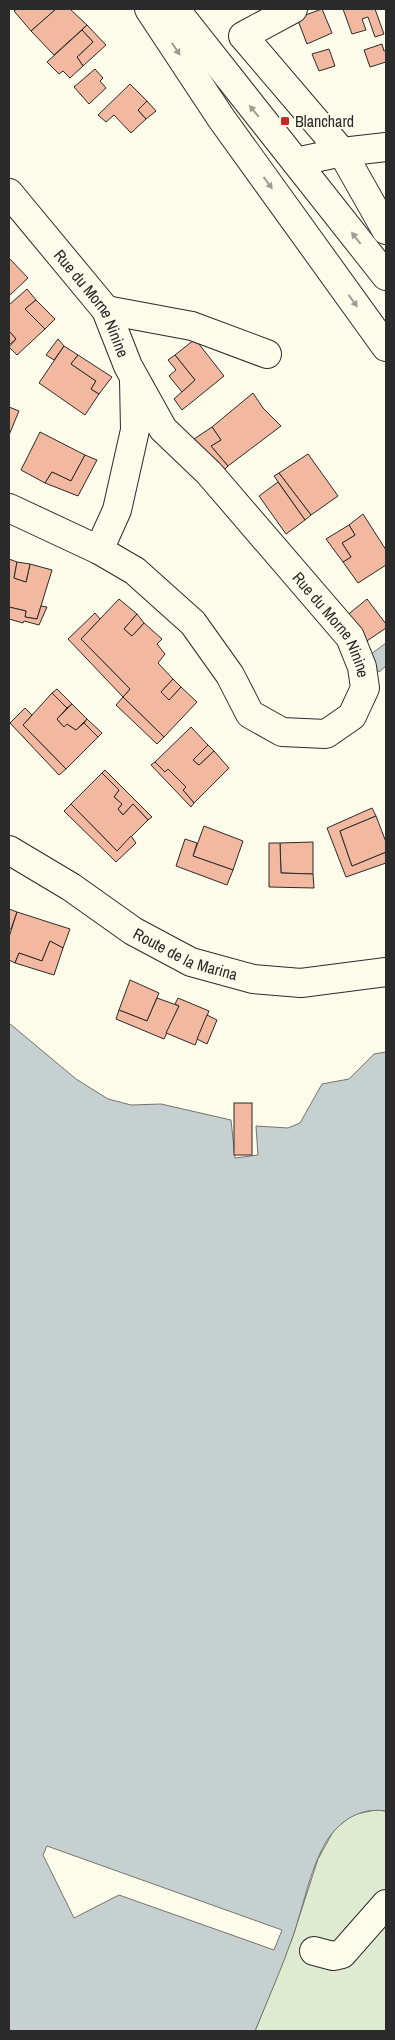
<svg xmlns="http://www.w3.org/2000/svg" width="395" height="2040" font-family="'Archivo Narrow',sans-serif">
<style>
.green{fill:#deebd1;stroke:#74746e}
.water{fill:#c7d0d0;stroke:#74746e}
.pier{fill:#fdfbea;stroke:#74746e}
.building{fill:#f2b8a0;stroke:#2b2b2b}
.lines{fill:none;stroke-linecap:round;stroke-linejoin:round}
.minor-casing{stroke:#2b2b2b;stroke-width:30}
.major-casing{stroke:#2b2b2b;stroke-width:30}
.minor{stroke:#fdfbea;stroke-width:28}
.major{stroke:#fdfbea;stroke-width:28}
.oneway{fill:#9e9d94}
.poi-dot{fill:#c62828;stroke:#fdfbea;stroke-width:2}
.labels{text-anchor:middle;stroke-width:4;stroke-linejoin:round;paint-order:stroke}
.poi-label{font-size:16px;fill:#2b2b2b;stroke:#fdfbea;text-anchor:start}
.street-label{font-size:16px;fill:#2b2b2b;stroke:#fdfbea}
</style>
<rect width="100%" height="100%" fill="#fdfbea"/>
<!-- green -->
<path class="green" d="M375 1810 386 1811V2031H255L293 1936 318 1859 334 1830 352 1815Z"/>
<!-- water -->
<g class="water">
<path d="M386 643V666L379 672 367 657Z"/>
<path d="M9 1023 76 1079 108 1099 131 1105 161 1104 231 1120 235 1158 258 1155 256 1126 288 1128 300 1123 322 1084 349 1079 374 1054 386 1052V1811C366 1808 349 1815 335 1830 313 1853 304 1905 293 1936 282 1968 268 1999 255 2031H9Z"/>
</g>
<!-- pier -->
<path class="pier" d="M47 1846 282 1930 274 1950 119 1895 74 1918 43 1855Z"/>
<!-- building -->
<g class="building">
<path d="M17 9H56L31 31 14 11Z"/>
<path d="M56 9H70L87 25 54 55 31 31Z"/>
<path d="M322 9 332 33 307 44 297 18Z"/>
<path d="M343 9H375L384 34 375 37 368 17 362 19 366 30 352 34Z"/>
<path d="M87 25 106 45 83 66 77 57 93 42 82 30Z"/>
<path d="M82 30 93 42 77 57 83 66 70 78 63 71 59 74 47 62Z"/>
<path d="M382 44 384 51 386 50V62L370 67 364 50Z"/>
<path d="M329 49 335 66 319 71 312 54Z"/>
<path d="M95 69 103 78 100 81 106 88 89 104 74 87Z"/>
<path d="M130 84 147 101 138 110 146 119 131 133 114 115 106 122 98 115Z"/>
<path d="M147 101 156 111 146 119 138 110Z"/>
<path d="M9 258 28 278 9 296Z"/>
<path d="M27 289 36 300 25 309 45 329 17 355 9 347 16 339 9 331V305Z"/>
<path d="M36 300 55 319 45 329 25 309Z"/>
<path d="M9 331 16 339 9 345Z"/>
<path d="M58 339 64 346 54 360 46 355Z"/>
<path d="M195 339 224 376 182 410 174 399 195 380 175 355Z"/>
<path d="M64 346 78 355 71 364 96 381 91 389 99 394 85 415 39 383Z"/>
<path d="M78 355 112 377 99 394 91 389 96 381 71 364Z"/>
<path d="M175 355 195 380 182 392 169 376 176 370 168 360Z"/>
<path d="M253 393 263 408 281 426 228 466 211 446 221 440 212 427Z"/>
<path d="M9 407 19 411 9 435Z"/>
<path d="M212 427 221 440 211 446 228 466 220 474 194 439Z"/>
<path d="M40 432 85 455 71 481 52 472 45 483 21 470Z"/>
<path d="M308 454 338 496 311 515 279 473Z"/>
<path d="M85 455 97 460 78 496 45 483 52 472 71 481Z"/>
<path d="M279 473 311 515 305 520 274 476Z"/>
<path d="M278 482 305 520 286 534 259 496Z"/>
<path d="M363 514 386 550V565L358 583 343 562 351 557 342 543 355 535 349 525Z"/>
<path d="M349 525 355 535 342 543 351 557 343 562 326 539Z"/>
<path d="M9 559 17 562 14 578 26 582 30 564 52 570 37 619 25 617 26 611 9 607Z"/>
<path d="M17 562 30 564 26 582 14 578Z"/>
<path d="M119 599 137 614 124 629 132 636 144 623 162 639 157 644 165 654 158 663 173 679 161 692 169 700 181 687 197 702 164 737 123 697 130 689 81 639Z"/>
<path d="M367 599 386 624V628L358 647 345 617Z"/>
<path d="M41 606 47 607 39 625 24 621 23 623 9 619V607L26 611 25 617 37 619Z"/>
<path d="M95 613 100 619 81 639 130 689 123 697 68 639Z"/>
<path d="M137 614 144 623 132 636 124 629Z"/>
<path d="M173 679 181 687 169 700 161 692Z"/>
<path d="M57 689 72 704 67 708 52 693Z"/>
<path d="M52 693 67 708 57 719 64 727 67 724 76 730 84 723 98 737 66 769 23 725Z"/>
<path d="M123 697 164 737 157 744 116 705Z"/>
<path d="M72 704 87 719 76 730 67 724 64 727 57 719Z"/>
<path d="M25 708 32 715 23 725 66 769 59 775 10 723Z"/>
<path d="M87 719 102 733 98 737 84 723Z"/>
<path d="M191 727 208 745 193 760 199 765 214 751 229 768 194 803 183 790 186 787 168 769 165 772 155 762Z"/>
<path d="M208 745 214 751 199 765 193 760Z"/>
<path d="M155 762 165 772 168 769 186 787 183 790 194 803 191 807 151 765Z"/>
<path d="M105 770 152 817 148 820 133 804 123 815 118 809 122 804 114 797 119 790 102 773Z"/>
<path d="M102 773 119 790 114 797 122 804 118 809 123 815 133 804 148 820 117 851 71 804Z"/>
<path d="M71 804 117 851 131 836 136 843 116 862 64 811Z"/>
<path d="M372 808 376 816 340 831 352 866 386 852V863L346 877 327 828Z"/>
<path d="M376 816 386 842V852L352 866 340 831Z"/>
<path d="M204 826 243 841 233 870 193 856Z"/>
<path d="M185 839 197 843 193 856 233 870 227 885 176 866Z"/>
<path d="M313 842V874L281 873 280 843Z"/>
<path d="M269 843H280L281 873 313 874 314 888 269 887Z"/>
<path d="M9 909 17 912 11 929H9Z"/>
<path d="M17 912 70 929 63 948 50 941 42 961 19 953 15 963 9 960V937Z"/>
<path d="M50 941 63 948 54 975 15 963 19 953 42 961Z"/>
<path d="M130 980 159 993 147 1021 119 1010Z"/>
<path d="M157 998 179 1006 164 1039 116 1019 119 1010 147 1021Z"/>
<path d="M178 998 209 1011 195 1045 166 1033 179 1006 175 1004Z"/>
<path d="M207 1015 217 1020 207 1044 197 1039Z"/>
<rect x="234" y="1103" width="18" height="52"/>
</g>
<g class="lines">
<!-- minor casing -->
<g class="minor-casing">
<g id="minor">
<path d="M293 9 243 36 342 152"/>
<path d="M296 162 342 152 386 147"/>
<path id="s1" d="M9 193 106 310 128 366 163 429 209 473 350 637 362 667 365 688 352 716 326 734 282 732 250 714 230 675 193 623 135 571 99 550 9 508"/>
<path d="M106 310 192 326 267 354"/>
<path d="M99 550 117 510 135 430 134 380"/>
<path id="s2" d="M9 850 71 887 133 931 191 962 253 979 301 983 386 972"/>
<path d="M314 1951 333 1956 342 1954 386 1904"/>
</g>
</g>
<!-- major casing -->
<g class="major-casing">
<g id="major">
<path d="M149 9 221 118 386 347"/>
<path d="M175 9 386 276"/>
<path d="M342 152 386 230"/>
</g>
</g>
<!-- minor -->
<use href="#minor" class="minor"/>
<!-- major -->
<use href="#major" class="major"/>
</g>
<!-- one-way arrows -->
<defs><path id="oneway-solid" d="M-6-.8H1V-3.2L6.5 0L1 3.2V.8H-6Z" transform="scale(1.25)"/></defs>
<g class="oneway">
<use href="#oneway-solid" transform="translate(176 49) rotate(57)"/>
<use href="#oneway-solid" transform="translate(254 111) rotate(-129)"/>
<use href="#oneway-solid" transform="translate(268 183) rotate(54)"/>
<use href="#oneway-solid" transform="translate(356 238) rotate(-128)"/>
<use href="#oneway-solid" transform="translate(353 301) rotate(54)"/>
</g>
<!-- markers -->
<rect class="poi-dot" x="280" y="116" width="10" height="10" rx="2.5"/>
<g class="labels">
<!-- poi labels -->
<g class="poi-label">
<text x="295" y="127">Blanchard</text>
</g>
<!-- street labels -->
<g class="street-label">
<text dy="6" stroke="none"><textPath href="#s1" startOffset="139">Rue du Morne Ninine</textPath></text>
<text dy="6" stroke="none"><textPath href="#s1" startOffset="544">Rue du Morne Ninine</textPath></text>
<text dy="6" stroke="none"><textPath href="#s2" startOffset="206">Route de la Marina</textPath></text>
</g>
</g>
<!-- border -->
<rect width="395" height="2040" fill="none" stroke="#2b2b2b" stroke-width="20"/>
</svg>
